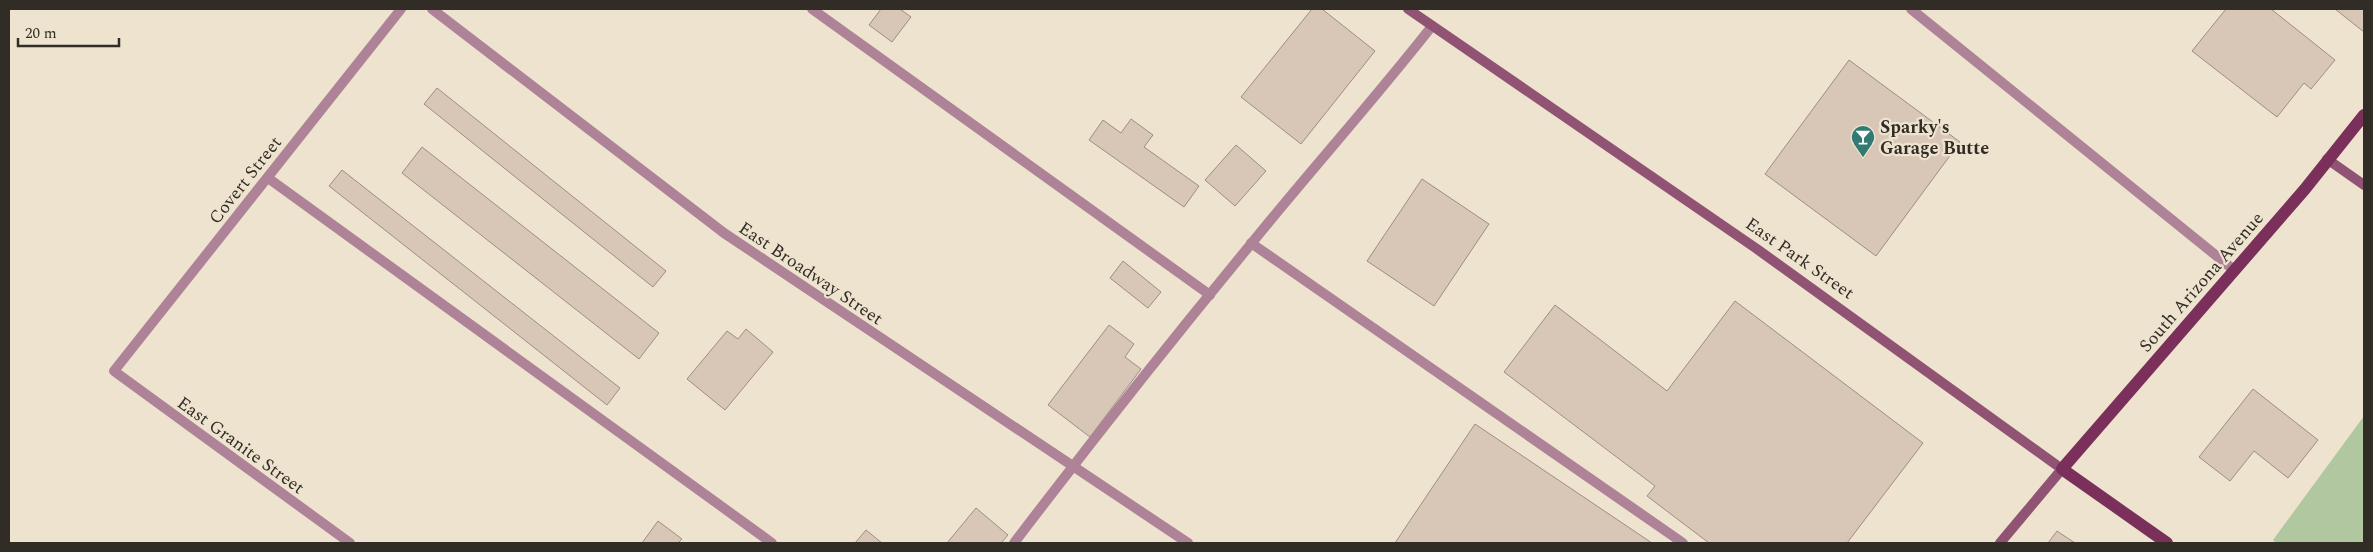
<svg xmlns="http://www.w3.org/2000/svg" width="2373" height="552" font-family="Spectral,serif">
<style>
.green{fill:#b1c79f}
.building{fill:#d8c7b7;stroke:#9d8e7e}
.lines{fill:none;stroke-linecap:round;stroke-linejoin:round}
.lane{stroke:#ae8398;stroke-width:10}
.street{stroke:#ae8398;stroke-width:10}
.secondary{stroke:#915374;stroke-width:10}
.primary{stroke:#7a305a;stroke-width:12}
.labels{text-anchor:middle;stroke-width:4.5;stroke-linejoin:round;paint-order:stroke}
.poi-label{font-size:18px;font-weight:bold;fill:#312d26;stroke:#eee3cf;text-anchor:start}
.street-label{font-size:18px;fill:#312d26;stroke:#eee3cf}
</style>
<rect width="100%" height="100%" fill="#eee3cf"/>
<!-- green -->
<path class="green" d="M2364 416V543H2276L2273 540Z"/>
<!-- building -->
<g class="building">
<path d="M881 9H900L911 17 892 42 869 25Z"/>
<path d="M1312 9H1322L1375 51 1301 144 1241 97Z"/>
<path d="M2226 9H2271L2335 60 2311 89 2304 83 2277 117 2192 51Z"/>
<path d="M2335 9H2364V32Z"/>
<path d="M1849 60 1960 142 1876 256 1765 174Z"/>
<path d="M437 88 666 271 653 287 424 104Z"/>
<path d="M1131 119 1153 135 1144 147 1199 186 1184 207 1089 140 1103 120 1121 133Z"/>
<path d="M1236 145 1266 171 1235 206 1205 180Z"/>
<path d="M422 147 659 333 639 359 402 173Z"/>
<path d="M342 170 620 388 607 405 329 186Z"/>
<path d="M1422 179 1489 224 1434 306 1367 261Z"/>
<path d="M1123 261 1161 292 1148 308 1110 278Z"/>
<path d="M1735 301 1923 443 1847 543H1709L1647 496 1655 486 1504 372 1555 305 1667 391Z"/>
<path d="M1109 325 1134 344 1125 357 1141 369 1090 437 1048 405Z"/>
<path d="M746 329 773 352 725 410 687 379 727 331 738 339Z"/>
<path d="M2253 389 2318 440 2288 478 2254 451 2230 481 2199 457Z"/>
<path d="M1475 424 1652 543H1395Z"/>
<path d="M976 508 1008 535 1001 543H947Z"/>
<path d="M658 521 682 539 678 543H642Z"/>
<path d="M866 530 882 543H855Z"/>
<path d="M2057 531 2075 543H2048Z"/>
</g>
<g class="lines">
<!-- lane -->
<g class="lane">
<path d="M812 9 1210 295"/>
<path d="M1911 9 2234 270"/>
<path d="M268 178 772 543"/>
<path d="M1251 243 1683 543"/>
<path d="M1014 543C1091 442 1170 342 1251 244 1310 171 1374 100 1432 26"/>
</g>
<!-- street -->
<g class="street">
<path d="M432 9 724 233 1188 543"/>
<path d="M350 543 114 371 401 9"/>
</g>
<!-- secondary -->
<g class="secondary">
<path d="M1408 9 1757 249 2062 469 2000 543"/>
<path d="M2327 159 2364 185"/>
</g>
<!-- primary -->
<path class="primary" d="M2167 543 2062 469 2305 189 2364 115"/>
</g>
<!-- icons -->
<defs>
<g id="bar-pin" transform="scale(1.25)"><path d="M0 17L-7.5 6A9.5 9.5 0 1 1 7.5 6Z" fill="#337a73" stroke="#eee3cf"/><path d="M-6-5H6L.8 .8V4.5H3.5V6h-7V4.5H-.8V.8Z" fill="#fff"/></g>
</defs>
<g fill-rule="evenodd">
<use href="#bar-pin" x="1863" y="137"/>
</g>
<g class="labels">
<!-- poi labels -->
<g class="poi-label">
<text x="1880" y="133">Sparky's<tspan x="1880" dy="21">Garage Butte</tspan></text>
</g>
<!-- street labels -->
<g class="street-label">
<text transform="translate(245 180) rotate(-52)" y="6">Covert Street</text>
<text transform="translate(1800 258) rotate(35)" y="6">East Park Street</text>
<text transform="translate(811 273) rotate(34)" y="6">East Broadway Street</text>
<text transform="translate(2201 282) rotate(-49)" y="6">South Arizona Avenue</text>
<text transform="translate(241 445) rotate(36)" y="6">East Granite Street</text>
</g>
</g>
<!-- border -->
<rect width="2373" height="552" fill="none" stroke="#312d26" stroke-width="20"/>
<!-- scale -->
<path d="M18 38v8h101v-8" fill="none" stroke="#312d26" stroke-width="2.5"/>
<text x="25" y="38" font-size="15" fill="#312d26" stroke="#eee3cf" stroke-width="4" paint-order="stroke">20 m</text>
</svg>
